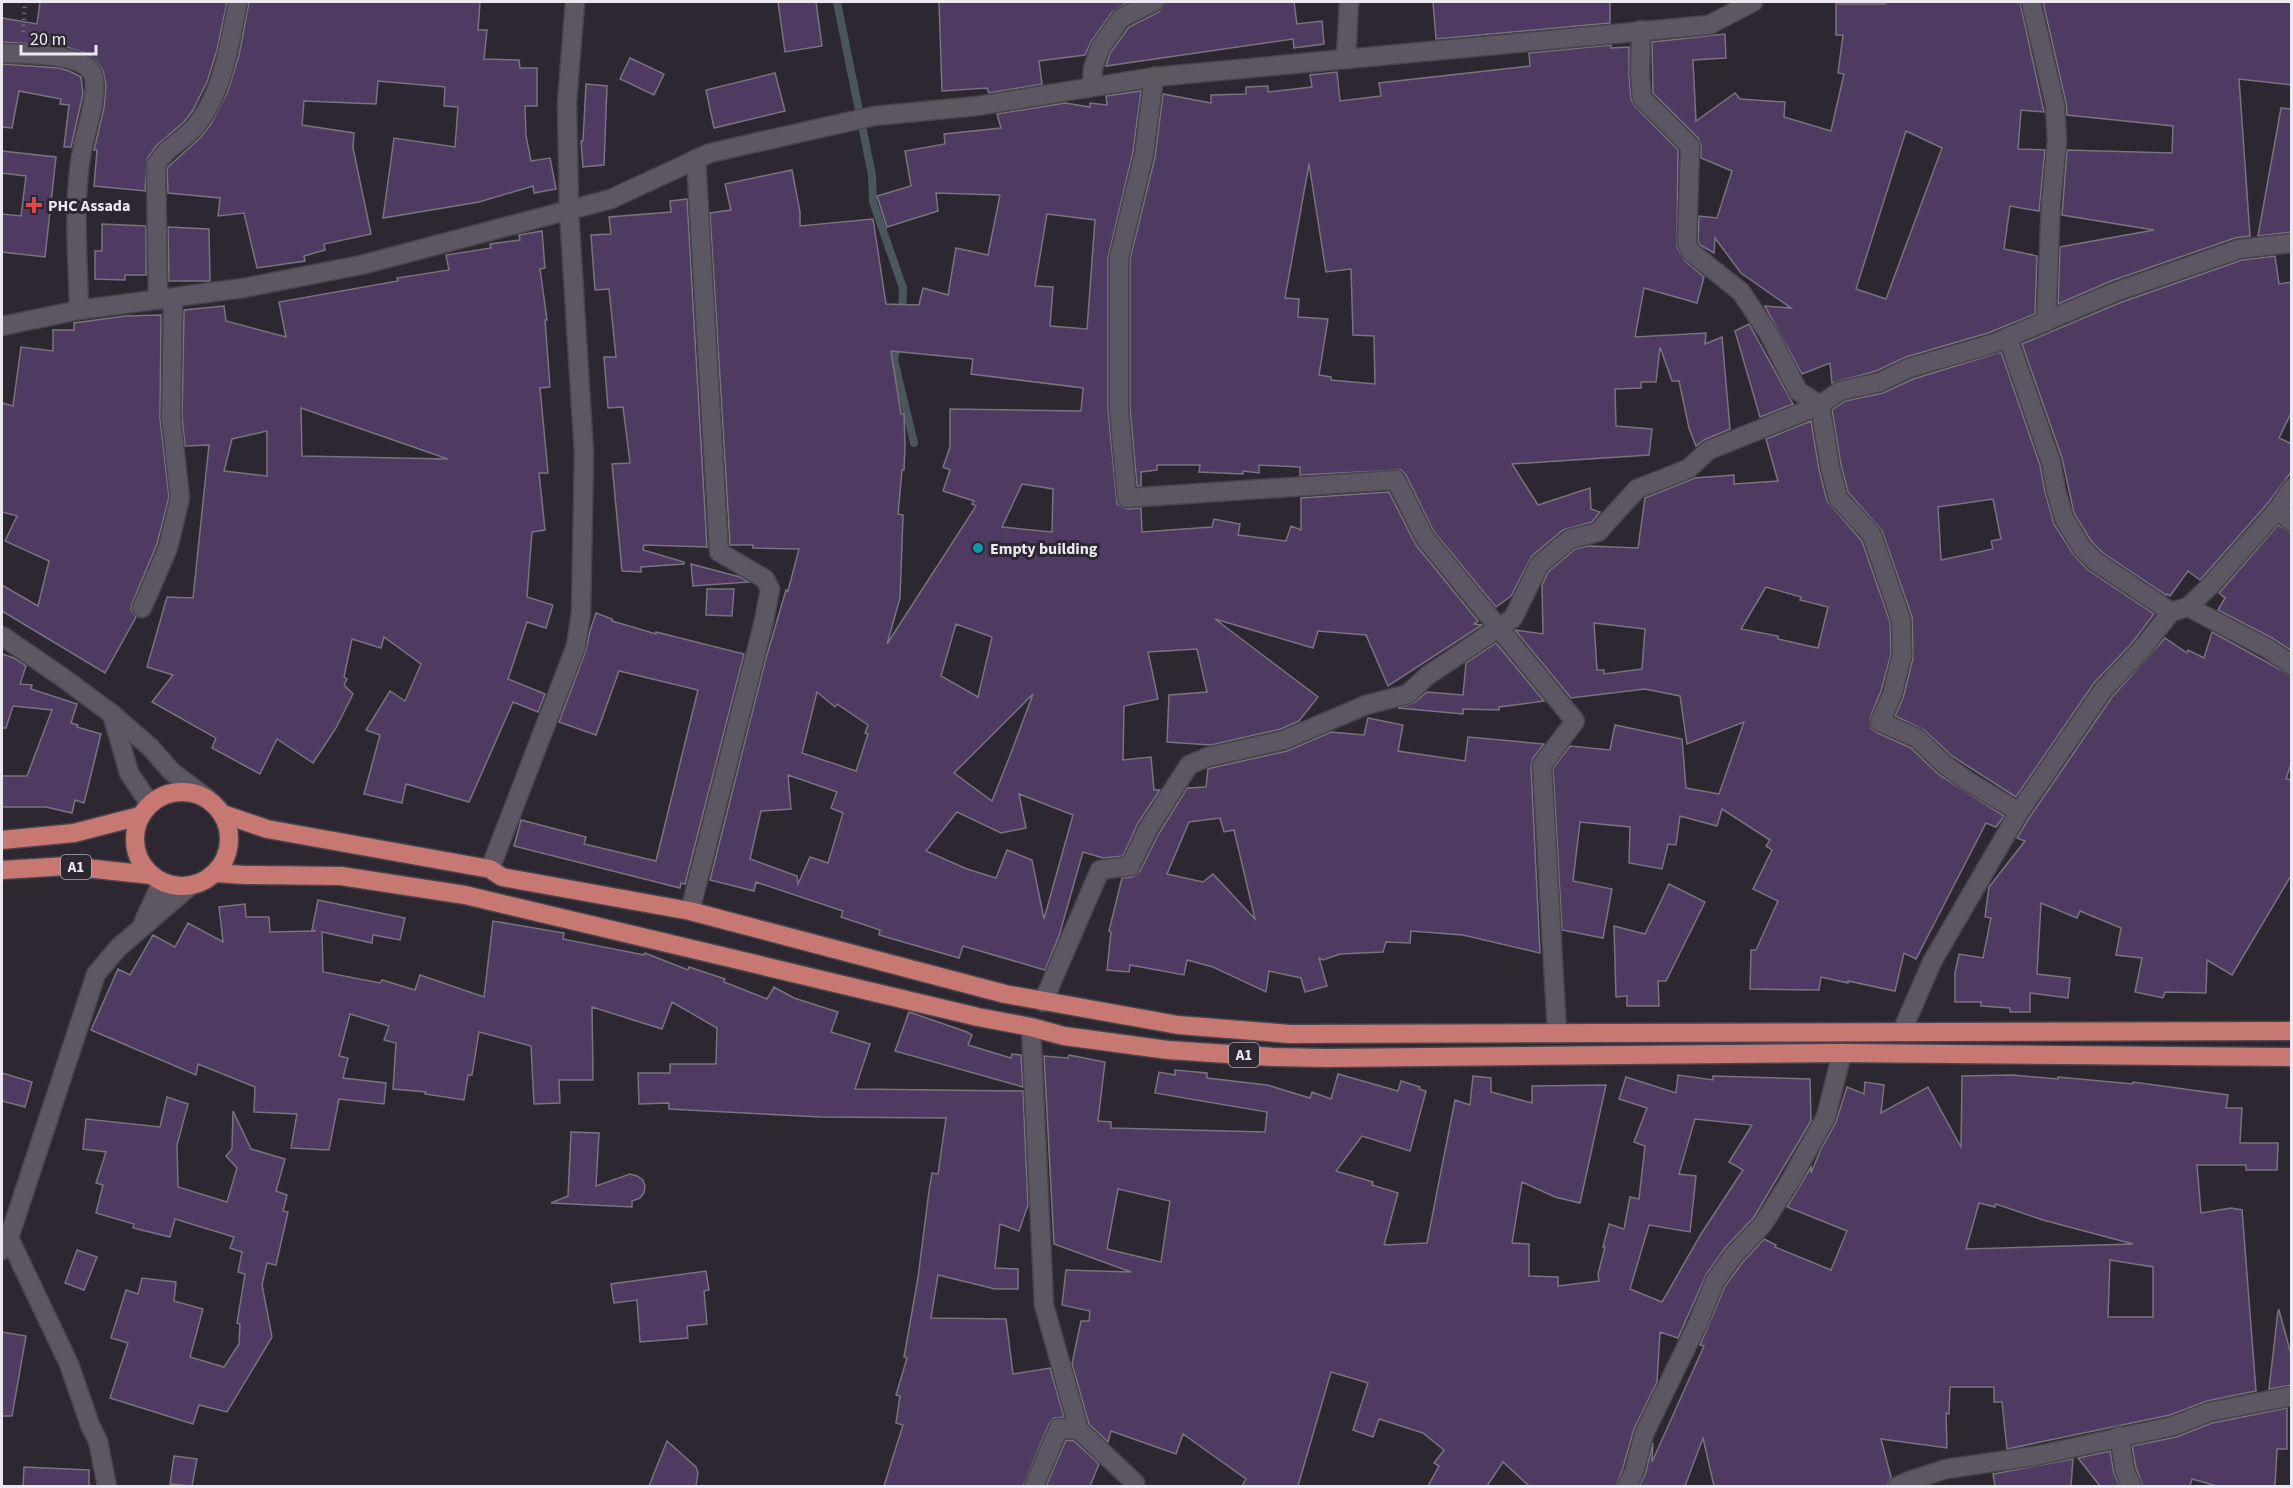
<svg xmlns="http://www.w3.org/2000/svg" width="2293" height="1488" font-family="'Source Sans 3',sans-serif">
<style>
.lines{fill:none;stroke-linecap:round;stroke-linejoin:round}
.stream{stroke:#49565b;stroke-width:8}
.building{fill:#4f3a61;stroke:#79737f;stroke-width:1.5;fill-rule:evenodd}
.minor-casing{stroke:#48444c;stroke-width:21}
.tertiary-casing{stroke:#48444c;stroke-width:21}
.trunk-casing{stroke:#48444c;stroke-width:21}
.path{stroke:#6e6973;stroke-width:4;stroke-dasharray:1.5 4.5;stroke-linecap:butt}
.minor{stroke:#5d5763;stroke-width:18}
.tertiary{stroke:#5d5763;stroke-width:18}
.trunk{stroke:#c87872;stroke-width:18}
.health-dot{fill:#e0444e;stroke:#2d2732;stroke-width:2}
.culture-dot{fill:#0f9aa8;stroke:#2d2732;stroke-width:2}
.labels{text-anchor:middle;stroke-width:6;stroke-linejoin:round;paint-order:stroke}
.shield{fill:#2d2732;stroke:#b2aeb6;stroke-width:1.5}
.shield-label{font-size:15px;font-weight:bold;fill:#ebe8ef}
.poi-label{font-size:16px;font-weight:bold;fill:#ebe8ef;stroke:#2d2732;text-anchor:start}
</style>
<rect width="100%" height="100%" fill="#2d2732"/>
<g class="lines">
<!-- stream -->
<g class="stream">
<path d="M837 2 872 175 873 202 903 288 902 313"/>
<path d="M898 342 894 360 914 443"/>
</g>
</g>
<!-- building -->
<g class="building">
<path d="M40 2H227L217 50 207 82 193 110 184 122 156 146 147 159 145 191 94 186 97 150H94L104 108 106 85 103 71 97 62 87 54 64 46 2 42V18L37 24Z"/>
<path d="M249 2H480L478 30H487L484 59 519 60 520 68H537V106H525L526 136 531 161 550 158 556 189 534 193 533 186 479 202 383 218 394 138 455 147 458 107 444 106 445 87 378 81 376 104 304 101 302 125 354 133 353 148 371 234 324 244 325 250 304 256 305 261 257 268 244 213 218 216 220 198 168 193 167 168 200 138 211 124 228 91 239 55Z"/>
<path d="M778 2H816L822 46 785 52Z"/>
<path d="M939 2H1129L1112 12 1091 42 1085 55 1039 61 1042 84 989 93 987 88 942 91Z"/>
<path d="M1165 2H1294L1297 24 1322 21 1324 44 1294 48 1293 39 1106 66 1110 53 1129 27 1159 12Z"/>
<path d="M1433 2H1610V23L1436 39Z"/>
<path d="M1885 2H2020L2044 112 2021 110 2018 149 2045 150 2039 211 2010 206 2004 249 2037 256 2035 314 1988 333 1906 357 1876 371 1832 383 1830 363 1802 374 1765 306 1791 308 1741 273 1715 238 1714 253 1700 245 1698 241 1699 216 1717 218 1732 171 1701 158V146L1698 138 1653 93 1652 42 1725 34 1726 58 1693 60 1696 121 1735 93 1740 99 1785 102 1784 117 1831 131 1844 74 1838 73 1843 35H1836V4H1885ZM1906 131 1942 148 1886 299 1856 289Z"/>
<path d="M2043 2H2292V85L2239 79 2250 236 2235 238 2111 281 2058 304 2060 247 2154 230 2062 215 2067 150 2172 153 2173 126 2067 115 2066 103Z"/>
<path d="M1611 45V48L1629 47V75L1631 99 1634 105 1678 150 1677 247 1684 260 1704 277 1697 303 1644 288 1635 337 1706 333 1705 344 1722 337 1730 429 1704 440 1696 446 1689 428 1679 381H1672L1660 347 1656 382H1641V388L1615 389 1616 426 1652 429 1649 455 1512 464 1538 505 1590 488 1591 509 1600 512 1592 522 1563 530 1532 556 1511 596 1496 607 1434 532 1406 475 1401 470 1300 475V467L1259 465V473L1243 471V474L1199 472 1200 465H1157V470L1141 472V486H1137L1130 408V259L1155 157 1163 94 1211 103V95L1246 94V87L1268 86V92L1312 87 1310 75 1337 72 1340 101 1381 96 1379 83 1530 66 1529 53ZM1309 164 1326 272 1351 269 1353 335 1374 336 1375 384 1331 380V377L1319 375 1328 319 1298 317 1299 299 1285 298Z"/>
<path d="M630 58 664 74 654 95 620 79Z"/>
<path d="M2 64 59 68 69 71 81 77 83 94 71 147H64L69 105 60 104 61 99 19 91 12 128 2 127Z"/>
<path d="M775 73 785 111 714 128 706 90Z"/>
<path d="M586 84 607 86 604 165 583 167 581 141H583Z"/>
<path d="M1141 91 1133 152 1108 258V409L1117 504 1127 509 1141 508 1142 532 1212 527 1214 519 1240 524 1238 535 1286 541 1291 526 1301 530V498L1389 492 1416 545 1478 621 1474 624 1482 625 1388 686 1366 635 1318 631 1313 648 1215 619 1318 697 1299 721 1281 729 1211 745 1167 742 1169 695 1207 692 1197 649 1148 652 1158 699 1124 706 1123 760 1151 757 1154 790H1160L1138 823 1123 856 1103 858 1083 852 1059 936 1045 970 963 946 959 958 879 935 880 930 841 917 843 911 756 882 754 891 710 880 766 658 786 590 788 591 799 549 753 548V545H730L710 213 731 210 725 184 792 170 800 212V226L873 219 886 304 919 305 923 288 948 295 956 248 988 255 1000 195 936 193 938 211 887 227 877 196 911 186 905 151 945 144 944 134 1001 128 997 114 1065 103 1090 107V103L1107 105 1106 96ZM1047 214 1095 220 1087 329 1050 326 1053 287 1035 286ZM891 351 973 359 971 374 1083 388 1081 411 950 409V447L943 467 950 470 943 491 974 501 972 504 976 506 887 644 900 598 903 515 898 514 902 470H904L905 445 904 414H901ZM1022 484 1053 489 1052 532 1002 527ZM956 624 992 637 978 697 941 676ZM817 692 835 707 837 704 868 725 865 733 868 734 856 771 802 753ZM1033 694 1011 753 992 801 954 773ZM788 775 837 792 831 808 843 813 828 863 810 857 798 884 797 876 750 859 761 811 791 809ZM1019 794 1073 815 1044 919 1032 860 1007 850 996 878 967 869 926 851 957 812 1001 833 1026 828Z"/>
<path d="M2281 108 2292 109V232L2258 236Z"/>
<path d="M2 151 56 157 45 257 2 252V214L21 216 26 176 2 173Z"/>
<path d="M687 199 707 547 644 545 643 550 684 562V564L641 567V572L622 571 612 464 630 463 623 407 608 408 604 357H616L609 289 595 290 591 235 611 234 609 217 671 212 670 201Z"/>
<path d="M102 224 146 226V275H125V280L95 279V251H102Z"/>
<path d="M168 227 209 229 210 281H169Z"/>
<path d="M542 231 545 268 540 269 547 320H545L550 387 540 388 548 473H539L545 530 532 532 527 597 553 605 546 628 527 622 508 679 545 694 538 712 513 702 469 802 406 784 402 803 364 794 380 735 366 730 390 691 405 701 421 664 384 637 381 648 352 639 344 677 347 679 344 685 353 694 336 728 313 763 277 739 260 774 212 748 216 738 152 702 173 675 147 667 167 597 193 598 209 445 185 446 182 417 184 310 224 306 226 321 286 337 279 302 398 281 397 278 449 270 446 255 491 248 490 244 520 240 519 235ZM301 408 448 459 302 456ZM267 431V476L224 471 232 439Z"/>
<path d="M2275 256 2279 284 2292 282V411L2279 438 2292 444V471L2268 503 2202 578 2200 580 2188 571 2170 596 2167 594 2166 595 2103 553 2091 541 2074 513 2062 458 2022 344 2119 303 2242 260Z"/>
<path d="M161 315 160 418 169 497 157 544 132 604 131 610 136 617 105 673 2 611V585L38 606 49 561 5 541 17 516 2 512V403L13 406 21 347 53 351V330H74V323L126 316Z"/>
<path d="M1749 324 1793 404 1760 417 1735 331Z"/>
<path d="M2001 352 2040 465 2045 492 2054 524 2073 554 2088 570 2154 614 2132 643 2094 683 2016 797 1952 756 1924 730 1895 716 1903 698 1913 658 1912 617 1882 531 1848 492 1841 465 1832 410 1845 401 1883 393 1913 379ZM1993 499 2001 539 1991 541 1993 549 1941 560 1938 507Z"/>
<path d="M1811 421 1819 469 1827 501 1862 541 1890 622 1891 654 1881 691 1870 718 1871 728 1876 732 1911 748 1938 774 2004 816 1996 827 1986 823 1916 959 1904 953 1895 991 1848 981V983L1821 977 1819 990 1750 989 1751 950H1756L1778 901 1753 889 1772 850 1766 846 1770 840 1722 809 1717 826 1680 816 1676 845 1668 844 1662 869 1629 863 1630 827 1580 822 1573 881 1612 889 1603 938 1562 930 1553 768 1570 746 1610 750 1615 725 1682 739 1686 788 1719 794 1744 722 1687 744 1680 696 1645 689 1571 698 1515 630 1543 634 1542 585 1548 572 1575 549 1588 546 1638 548 1645 498 1695 478 1734 475V484L1778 481 1766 439ZM1766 587 1801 597 1800 600 1828 607 1818 648 1778 639V636L1741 629ZM1594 623 1645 629 1642 669 1604 674V670H1597Z"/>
<path d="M2278 525 2292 533V651L2272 638 2218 610 2225 598 2219 593Z"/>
<path d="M691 564 740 577 749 582 693 586Z"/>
<path d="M707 589H734L732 616 706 615Z"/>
<path d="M596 613 612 619V621L656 634V632L744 654 685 884 681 883 680 888 514 846 521 820 586 837 584 844 656 861 698 690 619 671 596 735 559 722 586 650 590 631Z"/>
<path d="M2212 632 2292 676V761L2286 779 2292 780V874L2232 975 2207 960 2206 993 2165 992 2163 998 2135 992 2142 958 2116 955 2121 928 2080 911 2077 918 2041 903 2037 974 2070 978 2068 998 2030 993V1012H2010V1008L1981 1006V1002H1955V973L1959 954 1983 958 1991 918 1985 917 1989 887 2025 841 2017 838 2029 818 2112 697 2165 638 2187 653 2188 650 2204 658Z"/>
<path d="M1496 643 1544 701 1499 707V710L1463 709V714L1398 708 1415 702 1427 692 1463 695 1466 663Z"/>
<path d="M2 654 14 658 26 666 20 684 32 685 31 689 77 704 71 723 78 725 77 727 101 734 84 803 75 800 72 813 46 807H2V776H27L52 710 13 706 6 728H2Z"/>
<path d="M1368 718 1403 725 1398 751 1465 761 1468 737 1544 744 1533 758 1531 766 1540 953 1463 935 1411 931 1410 943 1386 942 1383 952 1340 954 1323 960 1319 958 1327 986 1305 992 1301 978 1269 971 1266 992 1213 967 1187 960 1184 975 1130 965 1129 972 1107 970 1111 932 1109 931 1122 878 1132 877 1140 871 1158 835 1187 788 1206 787 1208 769 1211 768 1287 751 1331 732 1364 735ZM1220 818 1224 832 1234 830 1255 919 1213 874 1203 882 1167 874 1189 822Z"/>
<path d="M1669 884 1705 902 1666 981H1658L1659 1006H1627V996L1616 997 1614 926 1645 934Z"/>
<path d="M318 900 405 918 400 940 373 935 372 943 322 932 323 972 380 983 382 980 415 990 420 975 484 997 493 921 564 933 563 939 644 955 645 953 688 970 689 967 725 979 724 982 767 999 774 987 794 998 838 1012 831 1032 870 1044 855 1089 1023 1091 1028 1205 1019 1231 1000 1224 995 1268 1018 1269V1289H995L938 1275 931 1318 1006 1319 1013 1374 1050 1368 1064 1417 1054 1418 1049 1424 1023 1486H884L903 1425 896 1423 900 1396 896 1395 907 1358 904 1357 918 1278 929 1191 932 1173 938 1174 946 1118 821 1117 669 1109V1103L639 1104 638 1073H670V1064H716L717 1028 672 1002 662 1029 592 1007 593 1080H559L560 1103 534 1104 531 1046 479 1032 472 1075H468L464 1100 425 1094 426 1092 393 1089 396 1043 384 1040 389 1026 350 1014 339 1056 348 1058 343 1078 386 1083 384 1104 339 1099 329 1150 291 1148 297 1114 254 1112 255 1087 198 1064 196 1075 91 1030 118 969 130 975 153 935 175 947 188 923 223 942 219 907 245 904 246 917H269L270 932 316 931 312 930Z"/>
<path d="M909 1012 967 1032 972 1035 968 1045 1011 1058 1012 1054 1021 1055 1023 1087 895 1051Z"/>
<path d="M1069 1055 1105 1062 1098 1121 1111 1122V1128L1265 1132 1267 1112 1155 1093 1159 1072 1175 1075V1070L1207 1073V1078L1267 1085 1310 1098 1312 1092 1331 1099 1338 1074 1398 1091 1401 1081 1420 1087 1419 1089 1426 1091 1410 1151 1362 1136 1336 1171 1373 1182 1372 1185 1398 1193 1384 1245 1427 1243 1455 1100 1470 1105 1473 1076 1491 1078V1092L1532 1103V1086L1606 1085 1580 1203 1555 1197 1522 1182 1512 1243 1529 1244V1276L1558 1277V1286L1599 1281 1598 1274 1605 1247H1603L1609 1224 1624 1229 1630 1197 1639 1199 1645 1146 1634 1142 1647 1108 1619 1099 1626 1077 1676 1093 1678 1075 1713 1080V1076L1810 1079 1811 1121 1754 1217 1725 1248 1706 1275 1678 1338 1660 1332 1657 1382 1634 1429 1623 1468 1616 1486H1529L1503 1462 1487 1486H1428L1439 1466 1434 1463 1444 1450 1423 1433 1379 1419 1373 1437 1353 1430 1368 1383 1331 1372 1298 1486H1242L1246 1479 1183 1434 1176 1454 1111 1431 1108 1442 1089 1424 1072 1364 1081 1321H1089L1090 1311 1062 1305 1066 1270 1131 1272 1054 1244 1044 1056 1068 1058ZM1695 1119 1752 1125 1729 1162 1743 1170 1701 1234 1662 1302 1630 1289 1649 1225 1690 1232 1696 1176 1679 1174ZM1118 1189 1170 1201 1161 1262 1107 1249Z"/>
<path d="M2 1073 32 1082 25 1107 2 1101Z"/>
<path d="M2012 1075 2058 1079V1077L2133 1084V1082L2228 1095 2226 1108H2242L2240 1143H2278L2277 1170H2246V1165H2197L2201 1213 2231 1208 2242 1210 2256 1391 2207 1401 2170 1415 2007 1449 2002 1402H1994V1387H1950L1949 1414 1946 1413 1947 1448 1881 1439 1891 1477 1887 1486H1714L1703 1438 1685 1486H1639L1645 1475 1653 1443 1652 1462 1704 1346 1700 1345 1725 1286 1742 1263 1764 1239 1776 1245 1775 1247 1831 1270 1847 1231 1787 1207 1811 1167V1173L1821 1149 1836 1122 1847 1087 1864 1094 1865 1082 1884 1085 1881 1113 1928 1087 1961 1147 1962 1076ZM1979 1203 1995 1207 1996 1204 2043 1220 2133 1244 1966 1249ZM2110 1260 2153 1267V1317H2108Z"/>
<path d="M167 1097 188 1104 177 1145 178 1187 227 1202 237 1168 226 1156 232 1149 233 1111 251 1149 285 1159 276 1191 287 1195 283 1211 288 1212 276 1265 267 1263 262 1285 272 1337 227 1412 199 1405 193 1424 110 1398 128 1343 111 1338 126 1290 138 1294 142 1278 176 1282 174 1301 203 1309 190 1357 224 1367 239 1344 240 1324 237 1323 245 1274 238 1272 242 1252 230 1248 234 1237 175 1219 170 1237 133 1228 134 1224 96 1213 103 1185 96 1183 106 1152 83 1149 86 1119 160 1127Z"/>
<path d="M571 1132 599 1133 596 1186 630 1174 637 1176 643 1180 645 1186 644 1193 640 1198 632 1201V1207L551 1203 568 1196Z"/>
<path d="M77 1250 97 1257 84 1290 65 1283Z"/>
<path d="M706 1271 709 1290 704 1291 707 1324 687 1326 688 1338 640 1342 637 1300 614 1303 611 1284Z"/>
<path d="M2279 1310 2292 1358V1385L2269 1389 2278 1311Z"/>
<path d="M2 1332 26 1336 12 1416H2Z"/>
<path d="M2287 1408V1449H2277L2275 1486H2217L2192 1479 2190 1486H2143L2136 1468 2132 1446 2176 1437 2212 1423Z"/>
<path d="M1066 1440 1074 1441 1099 1464 1090 1486H1046Z"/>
<path d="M667 1441 696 1467 698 1473 696 1486H649Z"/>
<path d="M2110 1451 2114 1474 2120 1486H2100L2078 1458Z"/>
<path d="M174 1456 197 1459 192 1486 170 1484Z"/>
<path d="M2073 1459 2071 1486H1995L1993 1474Z"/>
<path d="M24 1467 89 1470V1486H23Z"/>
</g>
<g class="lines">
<!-- minor casing -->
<g class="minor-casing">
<g id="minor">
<path d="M2031 2 2055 105 2057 141 2051 202 2046 322"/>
<path d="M1641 30 1640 74 1642 98 1690 146 1687 243 1691 252 1741 292 1769 334 1798 391 1820 405 1830 467 1838 498 1872 535 1901 620 1902 655 1892 695 1880 722 1917 738 1945 765 1969 782 2019 812"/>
<path d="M2 53C24 55 75 52 90 70 102 83 87 128 83 145 72 199 78 256 79 310"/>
<path d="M1346 57 1349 2"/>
<path d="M1154 77 1144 154 1119 258V409L1127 498 1396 480 1425 538 1575 721 1542 765 1557 1033"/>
<path d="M1092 86 1093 68 1100 48 1121 18 1154 2"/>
<path d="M158 300 156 165C166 148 179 143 192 130 223 97 229 45 238 2"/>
<path d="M2 326 79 310 243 288 361 265 611 199 710 153 874 116 977 106 1154 77 1709 25 1753 2"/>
<path d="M2008 338 2051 462 2056 490 2064 518 2082 548 2096 562 2171 612"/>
<path d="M2277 510 2292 522"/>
<path d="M2188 607 2267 648 2292 665"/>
<path d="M142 608 168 548 180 498 171 418 173 298"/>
<path d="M490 869 576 646 581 613 584 454 569 211 567 103 575 2"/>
<path d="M690 911 764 621 770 589 765 579 719 552 696 159"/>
<path d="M144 921 162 882"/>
<path d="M1043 1002 1100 870 1130 866 1148 829 1189 765 1208 757 1284 740 1366 705 1408 694 1427 676 1513 618 1539 565 1570 539 1598 532 1637 489 1688 469 1709 450 1820 405 1840 391 1880 382 1909 368 1992 344 2115 292 2239 249 2292 243"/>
<path d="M1031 1027 1044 1305 1079 1430 1135 1483 1134 1486"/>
<path d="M1902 1031 1932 962 2019 812 2103 690 2141 650 2171 612 2188 607 2210 586 2277 510 2292 488"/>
<path d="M9 1238 69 1364 90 1425 98 1441 107 1486"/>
<path d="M2 1250 9 1238 96 974 118 948 190 886"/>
<path d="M2119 1436 2125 1472 2132 1486"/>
<path d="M1034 1486 1059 1428 1079 1430"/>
<path d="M1627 1486 1634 1472 1644 1434 1698 1323 1715 1281 1733 1256 1763 1224 1789 1183 1826 1117 1842 1053"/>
<path d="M1898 1486 1909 1481 1946 1469 2035 1456 2173 1426 2209 1412 2292 1396"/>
</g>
</g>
<!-- tertiary casing -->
<g class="tertiary-casing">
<g id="tertiary">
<path d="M2 636 62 677 112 714 150 747 172 772 208 799"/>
<path d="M112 714 129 773 150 804"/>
</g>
</g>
<!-- trunk casing -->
<g class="trunk-casing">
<g id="trunk">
<circle cx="182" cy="839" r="47"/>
<path d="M223 814 267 829 490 869 502 877 690 911 1005 994 1178 1025 1290 1034 2292 1031"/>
<path d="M2 840 74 833 140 816"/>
<path d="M2 870 67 866 151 875"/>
<path d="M216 873 244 875 341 876 465 895 978 1017 1031 1027 1064 1036 1168 1050 1274 1057 1327 1058 1842 1053 2292 1057"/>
</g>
</g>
<!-- path -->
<path class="path" d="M23 32 25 2"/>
<!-- minor -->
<use href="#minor" class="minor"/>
<!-- tertiary -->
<use href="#tertiary" class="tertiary"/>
<!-- trunk -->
<use href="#trunk" class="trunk"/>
</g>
<!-- markers -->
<path class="health-dot" d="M31 196h6v6h6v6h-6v6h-6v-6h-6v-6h6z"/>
<circle class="culture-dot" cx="978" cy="548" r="6"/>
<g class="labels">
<!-- shield labels -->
<g class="shield">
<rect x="61" y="855" width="30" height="24" rx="4.5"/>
<rect x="1229" y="1043" width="30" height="24" rx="4.5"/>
</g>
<g class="shield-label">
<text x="76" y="872">A1</text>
<text x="1244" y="1060">A1</text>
</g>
<!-- poi labels -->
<g class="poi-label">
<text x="48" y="211">PHC Assada</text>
<text x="990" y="554">Empty building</text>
</g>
</g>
<!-- border -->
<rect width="2293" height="1488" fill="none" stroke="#ebe8ef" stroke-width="6"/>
<!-- scale -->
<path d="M21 45v9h75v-9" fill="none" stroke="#ebe8ef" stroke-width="3"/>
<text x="30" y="45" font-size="18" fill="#ebe8ef" stroke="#2d2732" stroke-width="4.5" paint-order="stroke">20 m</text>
</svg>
